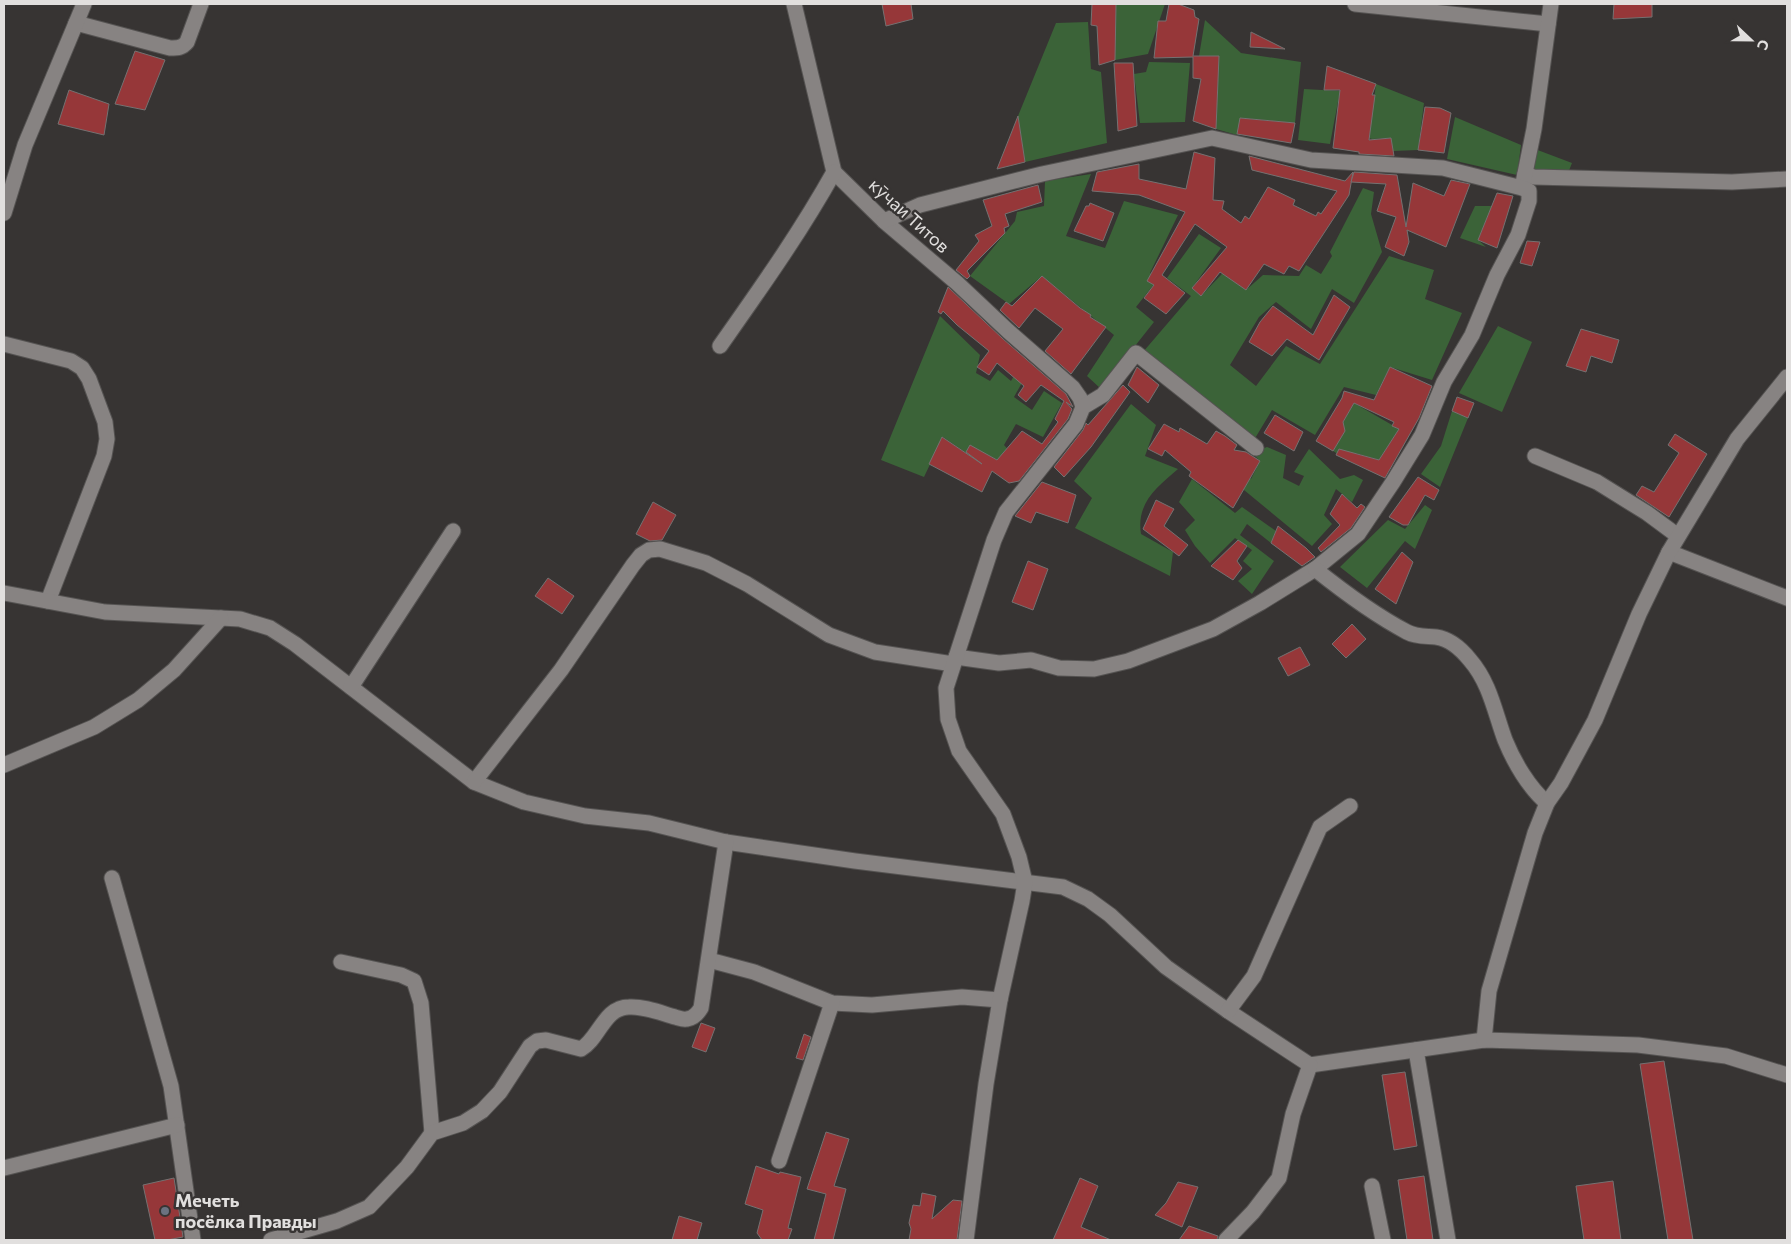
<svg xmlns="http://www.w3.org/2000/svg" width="1791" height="1244" font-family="Commissioner,sans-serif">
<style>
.green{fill:#3b6338}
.building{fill:#963739;stroke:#757171}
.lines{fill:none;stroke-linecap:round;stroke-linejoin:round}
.minor-casing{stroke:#555352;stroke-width:17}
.minor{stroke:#878382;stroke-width:15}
.worship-dot{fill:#6b7280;stroke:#373433;stroke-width:2}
.labels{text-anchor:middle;stroke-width:5;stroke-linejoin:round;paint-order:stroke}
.street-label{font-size:18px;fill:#e1dfde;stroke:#373433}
.poi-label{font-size:18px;font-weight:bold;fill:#e1dfde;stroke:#373433;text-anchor:start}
</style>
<rect width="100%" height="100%" fill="#373433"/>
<!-- green -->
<g class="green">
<path d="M1116 4H1165L1148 54 1115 60Z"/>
<path d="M1205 20 1241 53 1301 62 1295 123 1241 118 1237 135 1216 129 1219 56H1199Z"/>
<path d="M1088 22 1091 69 1101 72 1107 143 1025 162 1018 116 1056 23Z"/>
<path d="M1149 62 1190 63 1185 122 1140 123 1134 74 1146 72Z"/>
<path d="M1376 84 1424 103 1418 150 1393 151 1391 138 1372 139 1369 138Z"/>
<path d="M1304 89 1340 91 1330 144 1298 140Z"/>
<path d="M1455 117 1521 145 1517 175 1447 159Z"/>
<path d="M1527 146 1572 163 1568 173 1521 181Z"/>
<path d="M1091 174 1066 236 1105 248 1124 201 1178 215 1150 273 1159 278 1136 307 1154 322 1101 389 1087 376 1114 335 1042 276 1009 304 970 276 1015 221 1017 212 1044 206 1045 181Z"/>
<path d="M1363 188 1374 192 1371 214 1382 252 1354 303 1332 289 1311 329 1276 302 1259 317 1230 365 1256 386 1286 346 1320 364 1389 256 1434 270 1425 299 1462 313 1432 380 1390 367 1376 395 1344 387 1315 435 1272 410 1254 440 1143 352 1191 296 1167 278 1199 234 1221 248 1192 288 1201 296 1238 257 1246 290 1263 275 1299 276 1306 265 1321 274 1332 256 1330 252Z"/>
<path d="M1475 206H1492L1478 240 1486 247 1460 238Z"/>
<path d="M940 316 980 355 976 373 990 381 998 370 1011 381 1016 372 1024 379 1014 397 1032 410 1044 391 1062 403 1043 437 1016 424 1004 445 1013 455 1007 465 988 455 982 464 943 437 924 477 881 460Z"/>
<path d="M1498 326 1532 342 1502 412 1459 393Z"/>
<path d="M1354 403 1399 429 1379 460 1355 453 1349 461 1333 451 1343 422Z"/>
<path d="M1131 404 1156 425 1145 456 1178 469C1157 487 1136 503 1141 534L1173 552 1170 576 1075 528 1092 498 1074 481Z"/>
<path d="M1452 411 1468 418 1440 487 1421 474 1441 446Z"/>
<path d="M1267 447 1286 455 1283 478 1299 486 1304 476 1294 472 1309 449 1340 479 1354 475 1363 480 1352 502 1336 489 1324 515 1332 524 1312 546 1244 490 1204 461 1240 468 1251 479 1260 461 1252 453Z"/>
<path d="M1192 479 1235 513 1242 507 1276 531 1271 543 1247 524 1240 535 1274 561 1252 594 1238 581 1252 569 1243 561 1252 550 1235 538 1210 563 1195 546 1185 530 1195 520 1179 502Z"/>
<path d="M1425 505 1432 510 1415 549 1405 541 1367 588 1340 567 1388 520 1405 529Z"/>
</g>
<!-- building -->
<g class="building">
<path d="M882 4H911L913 19 886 26Z"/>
<path d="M1092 4H1116L1115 60 1099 65 1097 26 1091 25Z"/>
<path d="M1169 4H1178L1194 10 1195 17 1199 19 1193 56H1219L1216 129 1193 121 1201 79 1193 78V57L1154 58 1158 21H1166Z"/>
<path d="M1614 4H1652V17L1613 19Z"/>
<path d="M1251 32 1285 49 1250 47Z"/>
<path d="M135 51 165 60 145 110 115 104Z"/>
<path d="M1114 63H1133L1137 126 1118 131Z"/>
<path d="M1327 66 1376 84 1372 95H1375L1369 140 1391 138 1394 156 1359 154V152L1333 148 1340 90H1324Z"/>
<path d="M69 90 109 104 104 135 58 124Z"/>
<path d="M1425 107 1440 108 1451 113 1444 153 1418 150Z"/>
<path d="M1018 116 1025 162 997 169Z"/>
<path d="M1240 118 1295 123 1291 143 1237 134Z"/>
<path d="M1194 152 1215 158 1213 200 1224 201 1222 209 1241 223 1245 216 1249 219 1268 187 1295 200 1293 205 1316 216 1318 212 1321 214 1337 191 1252 170 1249 156 1345 181 1353 172 1349 195 1299 271 1289 266 1284 274 1264 264 1246 290 1220 272 1201 296 1192 288 1227 247 1195 224 1162 275 1185 293 1166 314 1144 298 1154 285 1147 281 1185 212 1139 195 1092 191 1097 172 1139 164V179L1186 189Z"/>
<path d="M1354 172 1397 175 1406 227 1413 183 1444 196 1451 180 1470 184 1446 247 1407 230 1409 242 1404 256 1385 247 1396 217 1377 211 1386 184 1351 182Z"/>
<path d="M1038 185 1042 202 1005 214 1009 226 1004 228 1005 233 967 271 970 276 967 279 956 270 979 241 975 235 992 226 983 200Z"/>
<path d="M1497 193 1513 196 1497 248 1478 240Z"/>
<path d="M1090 203 1114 213 1103 241 1074 231 1086 206H1089Z"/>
<path d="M1527 241 1540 242 1532 266 1520 263Z"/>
<path d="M1042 276 1080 308 1091 315 1090 317 1106 327 1071 374 1045 351 1063 329 1035 308 1019 328 1000 310 1006 302 1012 306Z"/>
<path d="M948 287 1002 338 1066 394 1073 407 1066 402 1072 409 1068 419 1019 481 1009 483 992 471 982 492 929 464 942 437 982 464 966 452 970 445 997 460 1022 431 1042 444 1058 422 1055 419 1064 401 1041 385 1026 402 1018 395 1024 386 997 363 989 375 977 367 989 351 957 325 943 311 941 314 938 312Z"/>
<path d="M1334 295 1350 307 1319 360 1287 339 1272 356 1249 342 1260 322 1273 306 1313 335Z"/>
<path d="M1581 329 1619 340 1612 363 1591 356 1586 372 1566 366Z"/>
<path d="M1137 367 1159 385 1148 403 1128 385Z"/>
<path d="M1390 367 1432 386 1419 418 1385 478 1336 455 1339 449 1379 460 1399 429 1392 426 1394 422 1354 403 1343 422 1345 431 1333 451 1316 441 1342 398 1344 391 1374 400Z"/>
<path d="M1123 385 1130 392 1091 447 1064 477 1054 467 1083 430 1086 423 1088 425Z"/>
<path d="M1457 397 1474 403 1468 418 1452 411Z"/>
<path d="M1275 415 1303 432 1294 451 1264 433Z"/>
<path d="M1164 424 1179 432 1180 428 1207 444 1216 431 1225 436 1237 445 1234 450 1246 452 1260 461 1233 508 1189 476 1191 472 1165 450 1162 456 1148 449Z"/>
<path d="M1675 434 1707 454 1669 517 1636 495 1642 486 1654 492 1679 453 1668 445Z"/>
<path d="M1418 477 1439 490 1434 500 1425 495 1408 525H1403L1389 517Z"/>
<path d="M1042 482 1076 495 1068 523 1036 512 1031 523 1015 516Z"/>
<path d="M1342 494 1357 508 1361 504 1365 507 1351 528 1321 552 1318 548 1340 525 1330 514Z"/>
<path d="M1156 500 1174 509 1164 526 1188 545 1179 556 1143 529Z"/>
<path d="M653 502 676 515 662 540 650 541 636 534Z"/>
<path d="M1278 526 1306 548 1315 557 1302 566 1271 543Z"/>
<path d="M1238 540 1247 546 1237 561 1242 568 1233 580 1211 566Z"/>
<path d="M1402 552 1413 562 1396 604 1375 589Z"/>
<path d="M1028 561 1048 569 1033 610 1012 602Z"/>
<path d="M548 578 574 596 562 614 535 596Z"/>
<path d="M1352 624 1366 639 1346 658 1332 644Z"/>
<path d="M1300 647 1310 665 1288 676 1278 658Z"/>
<path d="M701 1023 715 1028 706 1052 692 1047Z"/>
<path d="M804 1034 811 1037 803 1060 796 1058Z"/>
<path d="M1664 1061 1693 1240H1668L1640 1064Z"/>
<path d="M1405 1072 1417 1146 1394 1150 1382 1075Z"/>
<path d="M826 1132 849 1139 834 1186 846 1189 833 1240H814L826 1194 807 1189Z"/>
<path d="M756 1166 779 1174 780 1172 801 1177 788 1228 792 1229 788 1240H762L757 1233 763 1210 745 1204Z"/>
<path d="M1424 1176 1433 1240H1407L1398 1180Z"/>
<path d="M174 1178 183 1237 167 1240H155L143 1185Z"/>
<path d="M1080 1178 1098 1186 1081 1227 1111 1240H1053Z"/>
<path d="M1613 1181 1621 1240H1584L1576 1186Z"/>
<path d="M1178 1182 1198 1187 1182 1227 1155 1215 1166 1203Z"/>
<path d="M922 1193 936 1196 932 1219 953 1200 962 1201 957 1240H909L911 1229 909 1223 913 1205 920 1206Z"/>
<path d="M679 1216 702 1223 697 1240H672Z"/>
<path d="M1189 1226 1218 1236 1217 1240H1179Z"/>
</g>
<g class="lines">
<!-- minor casing -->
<g class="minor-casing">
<g id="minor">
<path d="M794 4 834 172 884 221 957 283 1008 331 1073 388 1080 398 1083 407"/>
<path d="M1355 4 1548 24"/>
<path d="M76 23 170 48C178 48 182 48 187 42L201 4"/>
<path d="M1525 174 1534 177 1732 182 1787 179"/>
<path d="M1523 183 1534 129 1551 4"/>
<path d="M4 213 25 145 84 4"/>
<path d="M884 221 920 205 1042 174 1212 138 1311 160 1443 168 1522 188 1529 191V201L1518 235 1497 275 1472 335 1444 382 1422 435 1393 482 1358 534 1315 569 1260 603 1213 629 1128 661 1094 669 1059 668 1031 660 999 663 956 657"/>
<path d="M4 344 71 361 82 368 89 379 105 422 107 439 104 456 48 601"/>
<path d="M720 346C760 289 800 233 834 172"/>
<path d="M1535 456 1597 482 1647 513 1678 536"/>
<path d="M1669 552 1787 598"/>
<path d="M1315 569C1345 593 1373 614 1407 632 1416 637 1426 636 1436 637 1450 639 1462 650 1470 660 1490 683 1495 713 1505 740 1514 762 1529 788 1547 803"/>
<path d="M4 593 105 612 240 619 270 628 295 644 474 782 524 802 585 816 649 823 726 842 855 861 1063 887 1088 899 1110 915 1166 967 1228 1011 1310 1065 1484 1040 1638 1045 1726 1056 1787 1075"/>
<path d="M351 687 453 531"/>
<path d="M4 765 94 727 138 700 174 670 221 618"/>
<path d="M474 782 561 670 633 565 641 555 649 550 660 549 706 563 747 584 829 635 875 652 953 664"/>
<path d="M112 878 171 1086 193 1240"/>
<path d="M709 960 754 972 832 1003 872 1005 962 997 1000 1000"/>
<path d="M341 962 401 975 414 981 421 1003 432 1133"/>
<path d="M1228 1011 1254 976 1320 827 1350 806"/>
<path d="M1484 1040 1489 991 1535 833 1547 803 1561 783 1595 720 1639 614 1669 552 1737 439 1787 377"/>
<path d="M1416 1050 1448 1240"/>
<path d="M779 1161 832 1003"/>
<path d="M4 1168 177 1125"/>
<path d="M1372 1186 1383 1240"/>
<path d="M271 1240 337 1221 369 1207 407 1167 432 1133 463 1123 482 1111 500 1092 530 1046 537 1041 546 1040 581 1049C599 1039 604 1007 629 1007 644 1006 661 1013 675 1017 679 1018 683 1020 687 1019 694 1018 698 1013 701 1008L726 842"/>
<path d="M966 1240 986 1084 1000 1000 1022 901 1025 882 1019 857 1003 814 959 751 948 719 946 688 994 540 1006 512 1076 424 1083 407 1103 395 1136 353 1256 448"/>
<path d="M1226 1240 1253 1212 1279 1178 1293 1114 1310 1065"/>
</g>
</g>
<!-- minor -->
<use href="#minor" class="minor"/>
</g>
<!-- markers -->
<circle class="worship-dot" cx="165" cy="1211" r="5"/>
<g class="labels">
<!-- street labels -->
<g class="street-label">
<text transform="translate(909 216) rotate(42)" y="6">кӯчаи Титов</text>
</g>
<!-- poi labels -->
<g class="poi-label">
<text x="175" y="1207">Мечеть<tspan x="175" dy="21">посёлка Правды</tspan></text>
</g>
</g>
<!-- border -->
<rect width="1791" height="1244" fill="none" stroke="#e1dfde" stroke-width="10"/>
<!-- north arrow -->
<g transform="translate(1751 40) rotate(112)" stroke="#373433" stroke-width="4" paint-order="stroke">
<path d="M0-4L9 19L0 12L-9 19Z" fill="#e1dfde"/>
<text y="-8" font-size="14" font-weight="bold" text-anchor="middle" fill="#e1dfde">С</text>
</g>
</svg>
